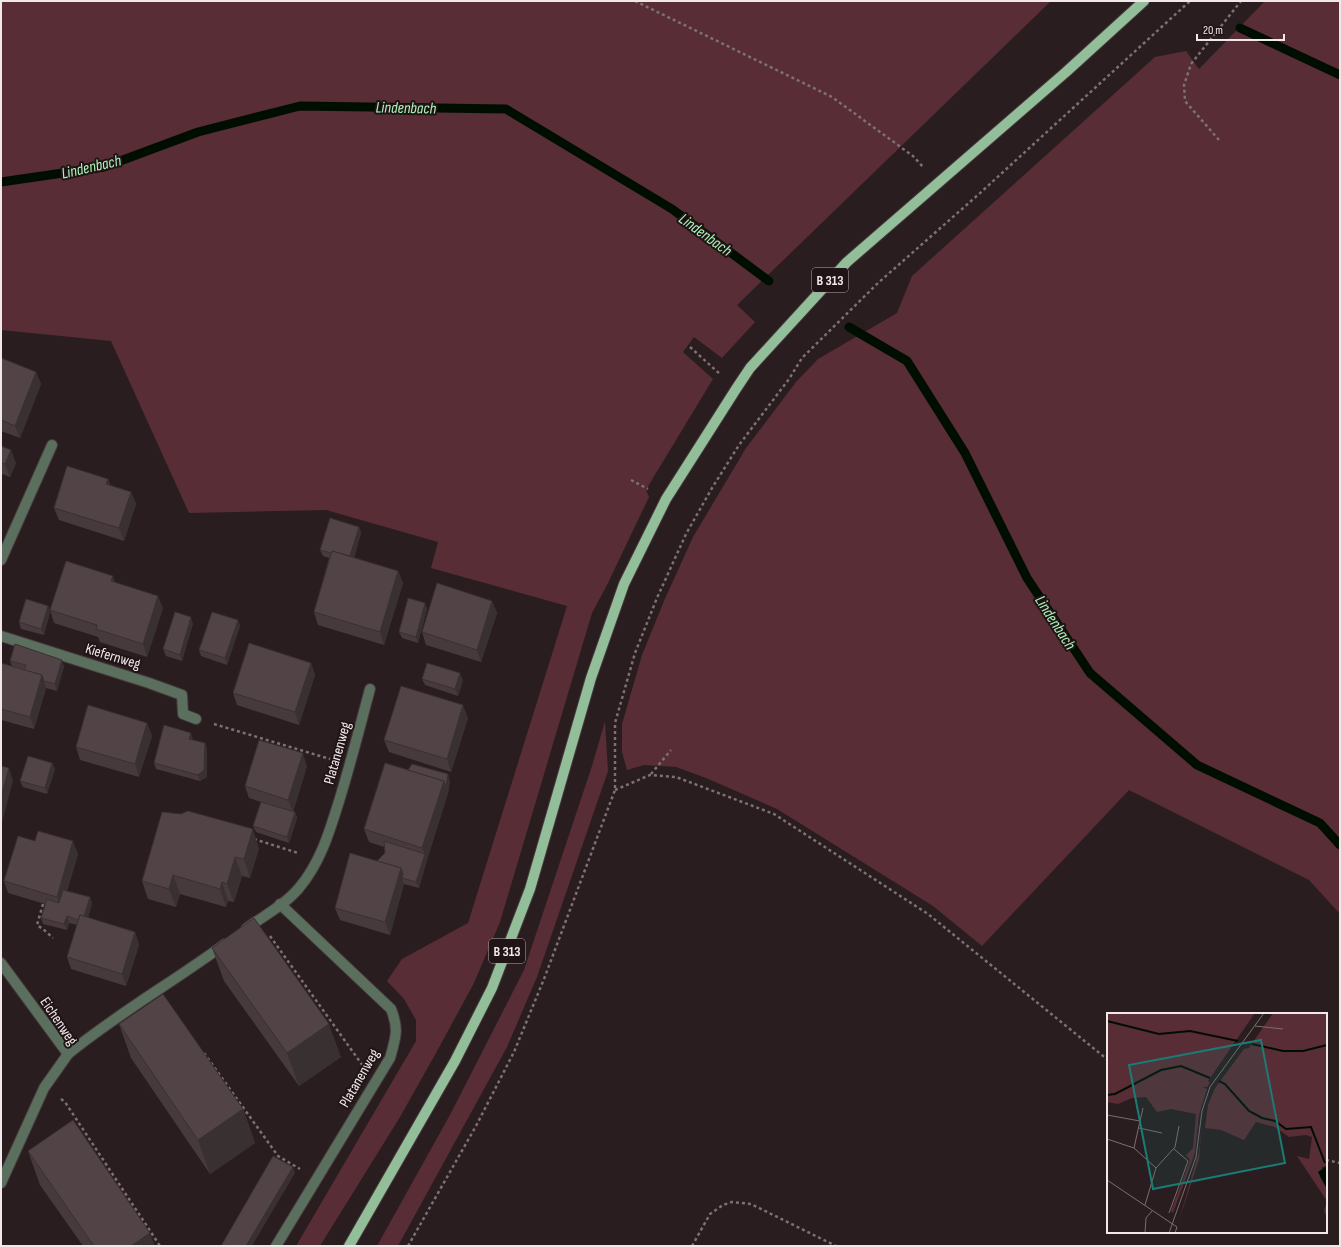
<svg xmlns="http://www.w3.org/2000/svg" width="1341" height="1247" font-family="'Sofia Sans Condensed',sans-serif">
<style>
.green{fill:#582d35}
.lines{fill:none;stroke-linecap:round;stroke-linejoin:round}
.stream{stroke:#000e01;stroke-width:9}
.lane-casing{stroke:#46393b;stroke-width:12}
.street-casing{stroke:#46393b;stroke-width:12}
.primary-casing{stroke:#46393b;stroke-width:12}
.path{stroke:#7d7173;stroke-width:2.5;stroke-dasharray:3 3;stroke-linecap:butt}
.lane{stroke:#5b6f5e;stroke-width:10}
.street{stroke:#5b6f5e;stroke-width:10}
.primary{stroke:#93be9a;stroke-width:10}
.wall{fill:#473a3c}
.shaded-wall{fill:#393031}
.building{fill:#524446;stroke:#393031}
.labels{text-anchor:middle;stroke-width:4;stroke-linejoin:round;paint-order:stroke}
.shield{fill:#201416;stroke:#b2a8aa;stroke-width:1}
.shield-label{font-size:14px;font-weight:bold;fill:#f1e8e9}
.street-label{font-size:15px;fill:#f1e8e9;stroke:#201416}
.water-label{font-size:16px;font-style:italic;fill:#acf6b9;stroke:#201416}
.inset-river{fill:none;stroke:#000e01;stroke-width:2}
.inset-road{fill:none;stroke:#7a6e70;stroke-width:1}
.view{fill:#1a7c74;fill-opacity:0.15;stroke:#1a7c74;stroke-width:2}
.inset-edge{fill:none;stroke:#f1e8e9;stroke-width:2}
</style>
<rect width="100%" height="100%" fill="#2a1d1f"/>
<!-- green -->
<g class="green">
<path d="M1 1H1051L737 305 755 322 722 358 694 337 683 352 713 379 653 478 646 490 649 497 607 585 592 613 500 922 474 983 436 1053 400 1117 320 1246H296L416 1041V1020L404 999 387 981 402 959 468 923 567 606 431 568 438 542 326 510 189 513 111 341 1 330Z"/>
<path d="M1265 1H1340V914L1309 880 1129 790 982 946 933 906 777 809 706 778 676 767 644 765 627 770 622 752V724L642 655 664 601 693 537 746 448 796 382 818 359 897 313 912 276 1155 57 1186 51 1199 69Z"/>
<path d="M605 721 608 771 537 977 507 1047 398 1246H377L451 1113 524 970 592 766Z"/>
</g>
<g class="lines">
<!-- stream -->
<g class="stream">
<path d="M1240 28 1340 75"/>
<path d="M1 182 104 167 198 132 300 106 506 109 672 209 769 281"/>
<path d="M849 327 907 361 965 453 1027 578 1090 673 1197 765 1320 823 1340 845"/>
</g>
<!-- lane casing -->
<g class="lane-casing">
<path id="lane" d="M1 636 149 683 182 695 183 714 196 719"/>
</g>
<!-- street casing -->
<g class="street-casing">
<g id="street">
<path d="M1 560 52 445"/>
<path d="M246 929C263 916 285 905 299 888 321 862 330 830 340 798 351 762 360 726 370 689"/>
<path d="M1 963 68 1054 44 1088 1 1183"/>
<path d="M68 1054C117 1014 173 982 225 944"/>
<path d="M276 1246 390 1058C396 1037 399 1029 391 1009L280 904"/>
</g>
</g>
<!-- primary casing -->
<g class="primary-casing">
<path id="primary" d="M349 1246 455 1061 492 988 530 889 591 678 624 584 666 499 736 389 750 368 847 262 1066 72 1144 1"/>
</g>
<!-- path -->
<g class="path">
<path d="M635 1 832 97 913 156 924 168"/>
<path d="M1219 140 1185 101 1184 85 1191 64 1241 1"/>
<path d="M690 347 721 375"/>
<path d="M631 480 648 489"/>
<path d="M214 724 330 759"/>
<path d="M651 774 671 750"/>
<path d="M615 790 650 775 676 777 774 814 928 914 1108 1060"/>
<path d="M254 839 298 853"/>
<path d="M43 904 37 925 43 929 53 938"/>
<path d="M270 936 363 1066"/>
<path d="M204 1053 278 1156 300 1169"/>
<path d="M61 1099 65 1102 160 1246"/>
<path d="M1326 1160 1340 1163"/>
<path d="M408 1246 476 1126 514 1052 544 979 615 790V723L635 653 657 598 686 534 712 488 739 445 789 379 802 358 878 283 979 194 1190 1"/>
<path d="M692 1246 710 1214 723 1205 732 1202 751 1204 836 1246"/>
</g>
<!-- lane -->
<use href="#lane" class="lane"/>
<!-- street -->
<use href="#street" class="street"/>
<!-- primary -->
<use href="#primary" class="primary"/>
</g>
<!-- wall -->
<g class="wall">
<path d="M1 358 36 372 41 384 20 438 1 431Z"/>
<path d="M1 446 16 463 10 477 2 474 1 477Z"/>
<path d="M108 479 110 485 131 492 136 504 124 541 59 520 54 508Z"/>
<path d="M359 527 361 533 354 558 398 571 403 583 384 645 318 625 314 612 329 558 323 556 320 550Z"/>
<path d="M115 582 163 608 147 657 100 642 98 637 54 623 50 610Z"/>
<path d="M492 601 497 613 481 662 426 645 422 632Z"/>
<path d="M425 603 427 609 418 643 402 638 399 632Z"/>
<path d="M48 606 50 612 44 635 21 629 19 622Z"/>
<path d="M238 620 240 626 227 665 201 656 199 650Z"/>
<path d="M193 623 182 661 166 656 163 649Z"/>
<path d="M10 661 64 666 57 691 46 688 34 729 1 720V663L12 666Z"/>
<path d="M311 663 315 675 299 725 237 705 233 693Z"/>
<path d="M422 679 463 680 458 696 425 685Z"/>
<path d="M468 718 451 772 389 752 384 740Z"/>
<path d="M147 723 152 736 139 777 80 760 76 747Z"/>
<path d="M193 740 205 743 207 749V777L200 781 156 769 154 763Z"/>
<path d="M52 763 55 769 47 794 23 787 20 781Z"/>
<path d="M307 766 293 812H295L297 818 289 843 256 832 253 826 261 802 249 798 245 786Z"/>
<path d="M450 781 448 793 427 860 419 888 404 884 390 935 340 920 335 908 385 853 384 847 369 842 364 829Z"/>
<path d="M35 841 78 854 67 891 92 903 88 918 135 932 139 945 126 986 71 969 67 957 77 925 69 923 67 930 43 924 41 918 45 904 8 893 4 881Z"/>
<path d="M259 848 250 878 242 876 234 902 228 901 226 907 180 894 176 907 148 899 142 881Z"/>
<path d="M212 948 341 1057 299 1086 224 981Z"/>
<path d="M119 1024 243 1109 255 1143 210 1174 131 1058Z"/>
<path d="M28 1151 155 1246H83L40 1185Z"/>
</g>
<!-- shaded-wall -->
<g class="shaded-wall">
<path d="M36 372 41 384 20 438 15 426Z"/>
<path d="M11 450 16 463 10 477 5 464Z"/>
<path d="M108 479 112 492 106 484Z"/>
<path d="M131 492 136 504 124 541 119 528Z"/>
<path d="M359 527 361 533 351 565 349 559Z"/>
<path d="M398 571 403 583 384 645 380 632Z"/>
<path d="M113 576 117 588 111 581Z"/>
<path d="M158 596 163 608 147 657 143 644Z"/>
<path d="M492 601 497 613 481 662 477 650Z"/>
<path d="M425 603 427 609 418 643 416 637Z"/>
<path d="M48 606 50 612 44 635 41 629Z"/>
<path d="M191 617 193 623 182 661 180 655Z"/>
<path d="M238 620 240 626 227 665 225 658Z"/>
<path d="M62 660 64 666 57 691 55 684Z"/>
<path d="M311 663 315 675 299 725 295 712Z"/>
<path d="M460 673 463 680 458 696 455 689Z"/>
<path d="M42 675 46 688 34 729 30 717Z"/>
<path d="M463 705 468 718 451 772 447 759Z"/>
<path d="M147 723 152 736 139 777 135 764Z"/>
<path d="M191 733 193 739H189Z"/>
<path d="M205 743 207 749V777L200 781 198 775Z"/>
<path d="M303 753 307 766 293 812 288 800Z"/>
<path d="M52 763 55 769 47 794 45 788Z"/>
<path d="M9 768 13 781 1 826V797Z"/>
<path d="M448 774 450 781 448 793 427 860 422 848 444 781Z"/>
<path d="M295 812 297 818 289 843 287 837Z"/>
<path d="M253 829 259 848 250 878 244 859Z"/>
<path d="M73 841 78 854 61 909 57 897Z"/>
<path d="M425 854 427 860 419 888 416 882Z"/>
<path d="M235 857 242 876 234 902 227 884Z"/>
<path d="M401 868 405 879 402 878 404 884 390 935 385 922Z"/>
<path d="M173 875 180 894 176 907 169 889Z"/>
<path d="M222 882 228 901 226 907 220 889Z"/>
<path d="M90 897 92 903 85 928 82 921Z"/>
<path d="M67 916 69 923 67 930 64 924Z"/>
<path d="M135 932 139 945 126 986 122 974Z"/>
<path d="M329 1024 341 1057 299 1086 287 1053Z"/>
<path d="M243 1109 255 1143 210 1174 198 1140Z"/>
<path d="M293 1167 295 1173 252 1246H246Z"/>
<path d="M150 1233 155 1246H131Z"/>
</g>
<!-- building -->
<g class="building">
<path d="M1 358 36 372 15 426 1 420Z"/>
<path d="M1 446 11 450 5 464 1 463Z"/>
<path d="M67 466 108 479 106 484 131 492 119 528 54 508Z"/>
<path d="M330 518 359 527 350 556 332 551 331 553 320 550Z"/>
<path d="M332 551 398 571 380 632 314 612Z"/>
<path d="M66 561 113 576 111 581 158 596 143 644 96 629 97 625 50 610Z"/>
<path d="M437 583 492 601 477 650 422 632Z"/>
<path d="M408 598 425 603 416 637 399 632Z"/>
<path d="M26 599 48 606 41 629 19 622Z"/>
<path d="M175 612 191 617 180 655 163 649Z"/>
<path d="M212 612 238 620 225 658 199 650Z"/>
<path d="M249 643 311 663 295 712 233 693Z"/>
<path d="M15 644 62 660 55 684 44 681 42 675 24 670 26 665 10 661Z"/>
<path d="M1 663 42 675 30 717 1 709Z"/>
<path d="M427 663 460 673 455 689 422 679Z"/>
<path d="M401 686 463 705 447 759 384 740Z"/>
<path d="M88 705 147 723 135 764 76 747Z"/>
<path d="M164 725 191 733 189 739 205 743 204 770 198 775 154 763Z"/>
<path d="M259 740 303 753 288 800 245 786Z"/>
<path d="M28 756 52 763 45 788 20 781Z"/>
<path d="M385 763 444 781 422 848 364 829Z"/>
<path d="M412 764 448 774 446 787 444 781 408 770Z"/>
<path d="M1 766 9 768 1 797Z"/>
<path d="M261 802 295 812 287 837 253 826Z"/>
<path d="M188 811 253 829 244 859 235 857 227 884 222 882 220 889 173 875 169 889 142 881 162 812 181 814Z"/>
<path d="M38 831 73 841 57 897 4 881 18 836 35 841Z"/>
<path d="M384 841 425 854 416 882 402 878 403 874 401 868 377 861 385 853Z"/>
<path d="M350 853 401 868 385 922 335 908Z"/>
<path d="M63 890 90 897 84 916 80 915 78 920 67 916 64 924 41 918 47 899 59 903Z"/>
<path d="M80 915 135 932 122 974 67 957Z"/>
<path d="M254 918 329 1024 287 1053 212 948Z"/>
<path d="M163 994 243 1109 198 1140 119 1024Z"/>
<path d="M73 1120 150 1233 131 1246H94L28 1151Z"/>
<path d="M273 1156 293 1167 246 1246H221Z"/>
</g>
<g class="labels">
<!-- shield labels -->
<g class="shield">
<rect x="812" y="268" width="36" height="24" rx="3"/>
<rect x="489" y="939" width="36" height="24" rx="3"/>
</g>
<g class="shield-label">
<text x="830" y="285">B 313</text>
<text x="507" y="956">B 313</text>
</g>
<!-- street labels -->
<g class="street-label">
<text transform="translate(113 656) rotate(17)" y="5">Kiefernweg</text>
<text transform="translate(337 753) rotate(-74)" y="5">Platanenweg</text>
<text transform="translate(59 1021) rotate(56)" y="5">Eichenweg</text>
<text transform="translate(359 1078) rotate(-60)" y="5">Platanenweg</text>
</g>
<!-- water labels -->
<g class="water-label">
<text transform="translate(406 107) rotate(1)" y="6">Lindenbach</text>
<text transform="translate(91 166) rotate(-13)" y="6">Lindenbach</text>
<text transform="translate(706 234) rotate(36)" y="6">Lindenbach</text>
<text transform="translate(1056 622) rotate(57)" y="6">Lindenbach</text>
</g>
</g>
<!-- overview -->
<g transform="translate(1107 1013)">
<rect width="220" height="220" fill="#2a1d1f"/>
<path d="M0 0H148L101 68 103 70 100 74H96L100 76 92 102 88 140 66 200 64 198 83 147 79 142 86 135 89 101 64 96 50 99 39 84 25 85 11 91 0 89ZM166 0H220V153L215 154 213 164 220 176V204L217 198 220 188 190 143 202 146 205 124 199 122 182 124 168 114 149 109 137 127 114 117 98 115 101 92 108 75 137 36 142 35ZM95 112 92 146 71 211 92 138Z" fill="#582d35"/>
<path d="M220 153V176L211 159Z" fill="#000e01"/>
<path class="inset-river" d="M0 8 52 21 83 18 131 28M145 31 176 38H196L220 32M112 68 118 71 142 98 155 105 168 108 179 116 204 114 218 150M0 82 8 81 54 57 74 53 103 65"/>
<path class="inset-road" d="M148 13 176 16M0 102 33 108 36 95M32 115 55 120M0 126 27 135 49 155 38 192M27 135 33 108M49 155 68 134 72 113M0 167 70 214 68 220M62 200 81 148 67 136M38 220 39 205 45 198M62 220 89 144 95 98 103 74 157 0"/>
<path class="view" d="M154 27 178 150 46 176 22 52Z"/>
<rect width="220" height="220" class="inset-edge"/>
</g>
<!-- border -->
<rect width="1341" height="1247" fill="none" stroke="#f1e8e9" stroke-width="4"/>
<!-- scale -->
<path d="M1197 34v6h87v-6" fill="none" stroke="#f1e8e9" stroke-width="2"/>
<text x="1203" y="34" font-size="12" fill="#f1e8e9" stroke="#201416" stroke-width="3" paint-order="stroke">20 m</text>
</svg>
